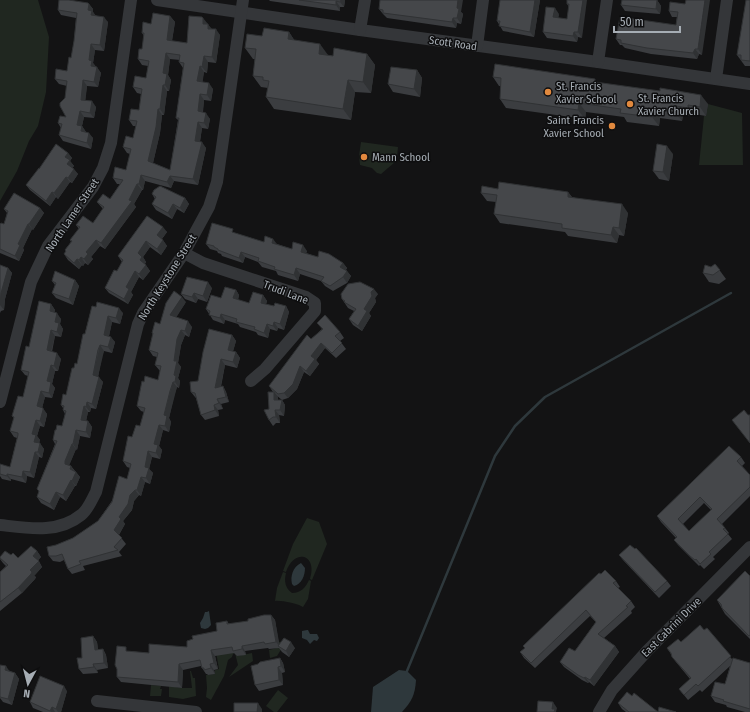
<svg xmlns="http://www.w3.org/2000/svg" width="750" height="712" font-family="'Fira Sans Condensed',sans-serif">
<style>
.green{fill:#202720}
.water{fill:#2e383c}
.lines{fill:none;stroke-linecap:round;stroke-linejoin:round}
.stream{stroke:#2e383c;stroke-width:2.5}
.minor{stroke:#343639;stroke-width:12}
.wall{fill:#3b3d40;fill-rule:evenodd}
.shaded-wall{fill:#303234}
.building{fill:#45474a;stroke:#303234;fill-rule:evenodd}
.poi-dot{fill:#e1893e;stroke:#0e0e0f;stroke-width:1.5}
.labels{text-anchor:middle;stroke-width:3;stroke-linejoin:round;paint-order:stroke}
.street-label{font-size:11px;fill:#a6adb4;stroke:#0e0e0f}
.poi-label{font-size:11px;fill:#a6adb4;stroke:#0e0e0f;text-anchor:start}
</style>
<rect width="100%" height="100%" fill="#131314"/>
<!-- green -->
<g class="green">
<path d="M0 0H38L49 37 46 92 38 126 29 141 17 171 0 201Z"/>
<path d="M708 104 742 113 743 165H699L704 116H706Z"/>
<path d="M361 142 398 147 397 157 395 162 381 174 377 173 372 168 360 165 359 156Z"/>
<path d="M307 518 319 522 327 544 312 580 310 579C318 554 294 548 286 572L283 571 293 544Z"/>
<path d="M283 572 286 573C284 581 285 588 292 593 301 593 306 587 309 580L311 581 308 599 303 607C299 604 280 600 275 601L277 588Z"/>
<path d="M287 640 277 656 270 658 269 650 277 648 276 644 279 643V642Z"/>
<path d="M216 652H234L237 656 252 653 253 661 229 677 238 665 235 653 233 654 232 657 228 660 224 676 211 700 206 697 207 688 206 675 215 674V670L219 669Z"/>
<path d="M190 671H191L193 678H195L196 696 183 699 169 697V686L181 688H192Z"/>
<path d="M151 685 161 686 160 689H162L161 696H150Z"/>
<path d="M278 690 288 698 277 712H274L266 706Z"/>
</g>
<!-- water -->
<g class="water">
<path d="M301 563 305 568C305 575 302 584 294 586L292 584C290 576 293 567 301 563Z"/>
<path d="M209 611 211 625 208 628 205 629 201 628 200 623 203 618 205 612H207Z"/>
<path d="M307 630H308L310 634H317L319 638 317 641 314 640 310 644 307 640 302 638V631Z"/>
<path d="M399 670 407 671 416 680C415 695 412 701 402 712H371L373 687Z"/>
</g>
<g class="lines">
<!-- stream -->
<path class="stream" d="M407 671 495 456 515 426 545 397 731 293"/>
<!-- minor -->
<g class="minor">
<path d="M157 0 360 30 598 62 750 84"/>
<path d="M360 30 365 0"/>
<path d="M477 46 483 0"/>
<path d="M598 62 607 0"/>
<path d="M716 79 727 0"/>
<path d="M184 253 203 263 306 297 315 303V311L265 369 251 381"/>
<path d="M0 402 31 282 48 246 93 187 103 168 111 143 131 0"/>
<path d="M0 525C27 528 58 534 81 515 88 510 92 499 96 492L138 324 143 313 184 253 209 207 217 182 243 0"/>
<path d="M97 701 196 712"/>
<path d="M599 712 612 690 647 651 750 547"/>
</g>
</g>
<!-- wall -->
<g class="wall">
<path d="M269 0H345L344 7H340V11L270 1Z"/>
<path d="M540 0 534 37 503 31 497 21Z"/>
<path d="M567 0 582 38 578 37 577 42 547 38 543 32 559 14 558 18 567 19 569 7 567 4Z"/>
<path d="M657 0 661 6 660 14 625 11 621 5Z"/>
<path d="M750 0V66H745L737 55Z"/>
<path d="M89 4 93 9V12L95 15 108 22 104 51 95 50 93 63 101 73 98 87 87 86 85 100 96 107 94 118 84 117 82 126 86 132 93 138 91 149 63 141 59 135 61 128 58 123 66 117 65 98 67 86 59 84 55 79 67 71 71 58 74 41 76 18 61 15 58 10Z"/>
<path d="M685 4 702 55 699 54 697 59 651 54 625 48 622 45H620L616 39 676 25 677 17H672L669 11Z"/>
<path d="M379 9 461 12 463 14 461 24 457 23 456 28 387 18 383 14Z"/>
<path d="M170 16 175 22 172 41 187 43 207 24 212 29 220 35 216 63 208 62 207 73 204 72 202 82 213 89 211 101 204 100 203 112 210 119 208 129 202 128 200 142 206 148 198 185 174 181 171 188 145 181 143 190H142L134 204 136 207 105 249 100 246 91 257 93 259 88 265 85 263 83 266 82 265 79 269 68 260 64 254 66 251 65 250 71 242 70 240 79 229 76 225 93 223 103 209 97 202 110 199 120 184H117L113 178 126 170 130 154 127 153 123 147 133 138 136 126H133L129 120 139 110 141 94 137 93 133 87 146 78 148 66 142 65 138 59 142 49 144 36 142 33 151 24ZM170 59 180 60 179 62 183 68 176 118 178 120 170 170 153 163 160 133 162 115H164L167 91H169L171 80 168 75Z"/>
<path d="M289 32 294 40 328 55 333 56 367 54 375 65 371 93 355 92 351 120 274 109 266 97 268 88 261 87 253 76 255 59H253L245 48 262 36Z"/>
<path d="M417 70 422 78 420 97 393 92 388 84Z"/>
<path d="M493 77 597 82 708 104 706 116 694 114V116L683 115 682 121 660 118 659 126 627 122 624 117 586 112 585 119 506 108 500 99 501 86H499Z"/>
<path d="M68 153 72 158 70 161 74 166 72 168 78 174 72 183 70 182 58 199 56 197 50 206 30 190 26 185 39 169Z"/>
<path d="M673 154 669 181 659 179 653 171Z"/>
<path d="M498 189 568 192 572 197 628 213 624 236 619 235 617 243 568 236 565 232 500 223 494 214 496 202 487 201 481 193Z"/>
<path d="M152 194 185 198 189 204 184 213 177 209 172 219 156 210 152 204 155 199Z"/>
<path d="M40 208 44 213 33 230 32 229 23 248 24 250 19 261 0 253V224H4L7 213 4 209Z"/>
<path d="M147 216 167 232 162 239 167 246 161 255 150 247 143 257 146 262 145 264 150 271 143 280 139 277 131 292 133 295 128 304 109 293 105 288 117 271 122 262 118 256Z"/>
<path d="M235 233 264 242 277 244 292 249 307 251 306 253 318 257 343 263 347 268 346 270 351 276 347 283 333 291 325 286 321 281 300 274 298 281 278 275 276 271 262 267 258 262 245 257 243 263 222 256 221 254 218 253 217 251 210 249 206 244Z"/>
<path d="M715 264 726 279 719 284 709 282 703 273Z"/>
<path d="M0 265 8 268 12 273 5 299 4 310 1 311 0 313Z"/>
<path d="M75 280 79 286 73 305 56 298 52 293 55 285 52 281Z"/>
<path d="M212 288 207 302 198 299 196 303 185 299 181 294Z"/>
<path d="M236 290 239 295 238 300 249 303 263 295 267 301 266 304 274 306H286L289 312 284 330 278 328 277 331 270 329 268 338 258 335 256 332 240 327 238 324 225 320 224 324 213 320 206 309 221 298Z"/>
<path d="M378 294 375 298 376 302 369 313 371 316 362 331 353 325 349 319 354 311 348 308 342 299Z"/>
<path d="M186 302 176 317 192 327 189 337 185 335 181 345 178 363 181 367 178 378 180 381 179 388 177 387 174 396 169 418 171 422 169 432 163 430 159 446 162 450 160 459 152 457 149 469 153 473 150 484 145 482 141 496 139 495 134 501 132 510 123 521 125 524 119 535 126 544 119 552 122 556 83 566 85 570 72 574 68 569 64 560 60 562 53 561 49 556 56 545 73 538 98 521 127 479 130 468 127 467 123 461 132 437 140 426 144 412 141 411 137 406 144 382 158 380 160 371 155 365 157 357 153 356 149 350 153 334 152 333 160 324Z"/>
<path d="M51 304 55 310 54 313 61 319 60 324 63 329 61 337 55 336 52 352 61 359 58 371H55L52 384 55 388 52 398 45 397 42 408 47 414V415L44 427 40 426 37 436 40 440 39 443 44 449 42 458 39 457 34 478 27 476 26 483 11 479V481L2 479 0 476V466L10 467 17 438 14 437 10 431 14 418 12 416 23 397 28 376 25 375 21 370 29 347Z"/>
<path d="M92 306 123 313 120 324 112 322 109 336 115 342 112 353 104 351 102 356 98 377 103 382 96 409 91 408 90 412H88L86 421H88L92 427 90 438 80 436 77 450 76 449 69 465 71 466 80 477 76 486H75L66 501 60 497 54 510 41 503 37 497 39 492 37 489 55 444 53 440 56 430 62 426 65 414 63 410V408L61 405 66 395 74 368 77 364Z"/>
<path d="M317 323 340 332 344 338 340 341 346 349 336 358 325 348 316 360 319 364 310 376 304 372 297 389 288 398 282 400 276 395 278 397V400H282L285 405 284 416 279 415 280 423H276L273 426 269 420V409L273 392 269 386 311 339 322 329Z"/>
<path d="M232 335 236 341 233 351 236 352 240 358 237 368 225 365 221 387 223 386 226 392 229 402 221 404 223 409 218 410 219 416 205 420 201 415 196 398 195 397 191 392 198 381Z"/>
<path d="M741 457 745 463 742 466 750 475V496L722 524 729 533 728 534 732 539 713 557 715 559 704 569 700 565 699 566 678 545 674 540 676 538 661 522 657 516ZM704 503 711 510 689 531 683 524Z"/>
<path d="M37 551 41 557 38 560 42 567 34 576 36 577 35 579 22 593 0 611V572L6 566 3 563 0 559V557L11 555 18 558Z"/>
<path d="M619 555 667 581 671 586 659 598 623 560Z"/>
<path d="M601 574 616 581 620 587 618 588 631 601 635 607 631 611 632 613 604 638 615 646 619 652 594 686 589 682 588 683 582 680 564 667 560 662 575 651 596 622 590 616 535 668 524 658 520 652 525 648 523 646Z"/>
<path d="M750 576V639L725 614 717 600Z"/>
<path d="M271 615 275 620 279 645 295 648 289 657 282 652 279 648 269 649 268 648 245 651 246 655 237 656 234 653 215 656 218 669 214 670 215 674 208 675 207 674H206L202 668 201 666 183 670 182 688 121 682 117 677 129 651 149 653 187 647 193 639 217 631 227 621 229 624 248 621Z"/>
<path d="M704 630 732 659 750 663V712H745L727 707 726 705 715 702 711 696 725 684 730 666 702 692 700 690 688 700 679 689 690 679 676 662 667 648Z"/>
<path d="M93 636 97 642 98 650 103 649 106 655 108 668 97 670 98 673 83 674 79 669 82 658Z"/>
<path d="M280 658 283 663 285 672 282 673 283 685 259 691 255 685 258 664Z"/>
<path d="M0 665 10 671 15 673 19 679 12 705 3 702 0 698Z"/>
<path d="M67 691 61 712H43L33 708 30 702Z"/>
<path d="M632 696 658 712H676H626L622 709 618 703Z"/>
</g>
<!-- shaded-wall -->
<g class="shaded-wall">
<path d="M341 0H345L344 7 340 2Z"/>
<path d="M458 0H463L461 12 463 14 461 24 457 18V8Z"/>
<path d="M535 0H540L534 37 530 32Z"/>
<path d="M583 0H587L582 38 578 32Z"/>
<path d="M657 0 661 6 660 14 656 9Z"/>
<path d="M705 0H710L702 55 698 49Z"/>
<path d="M336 1 340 7V11L336 5Z"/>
<path d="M89 4 93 9V12L96 16 95 20 88 10Z"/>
<path d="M555 8 559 14 557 23 553 17Z"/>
<path d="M170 16 175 22 171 46 167 40Z"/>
<path d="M104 17 108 22 104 51 100 45Z"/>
<path d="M203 18 208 24H203Z"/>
<path d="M453 18 457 23 456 28 452 22Z"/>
<path d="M208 24 212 30 208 29Z"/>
<path d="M216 29 220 35 216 63 212 57Z"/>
<path d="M289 32 297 44 288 39Z"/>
<path d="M574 32 578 37 577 42 573 36Z"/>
<path d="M91 44 95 50 93 63 96 67 91 66 89 60Z"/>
<path d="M320 44 328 55 326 65 319 54Z"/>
<path d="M695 49 699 54 697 59 693 53Z"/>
<path d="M166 53 170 59 168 75 171 80 169 91 165 85 163 73Z"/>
<path d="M367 54 375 65 371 93 363 82Z"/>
<path d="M204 56 208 62 207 73 202 67Z"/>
<path d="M200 66 204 72 202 87 197 81Z"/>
<path d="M97 67 101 73 98 87 94 82Z"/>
<path d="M417 70 422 78 420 97 414 89Z"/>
<path d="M83 80 87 86 85 105 81 100Z"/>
<path d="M348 80 355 92 351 120 343 109Z"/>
<path d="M209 83 213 89 211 101 207 95Z"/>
<path d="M163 85 167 91 164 115 160 109Z"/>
<path d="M200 94 204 100 202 117 198 111Z"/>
<path d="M701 95 708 104 706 116 700 107Z"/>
<path d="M92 101 96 107 94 118 90 113Z"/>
<path d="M579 103 586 112 585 119 578 110Z"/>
<path d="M688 105 694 114V116L688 108Z"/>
<path d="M676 106 683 115 682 121 675 112Z"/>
<path d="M158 109 162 115 160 133 152 167 148 161Z"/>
<path d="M654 109 660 118 659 126 652 117Z"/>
<path d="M80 111 84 117 81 130 77 125Z"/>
<path d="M206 113 210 119 208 129 204 123Z"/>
<path d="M198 122 202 128 199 147 195 141Z"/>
<path d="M82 126 86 132 85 136 81 131Z"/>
<path d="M89 133 93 138 91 149 87 143Z"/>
<path d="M202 142 206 148 198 185 193 179Z"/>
<path d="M667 146 673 154 669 181 663 172Z"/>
<path d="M68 153 72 158 70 161 74 166 71 169 67 164 65 157Z"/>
<path d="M74 169 78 174 72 183 68 178Z"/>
<path d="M141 175 145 181 143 190 139 184Z"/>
<path d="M170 176 174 181 171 188 167 182Z"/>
<path d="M66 177 70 182 58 199 54 193Z"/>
<path d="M137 184 142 190 134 204 136 207 105 249 101 243 129 200Z"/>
<path d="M52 192 56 197 50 206 46 201Z"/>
<path d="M568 192 574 200 568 197Z"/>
<path d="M185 198 189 204 184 213 180 208Z"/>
<path d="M173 204 177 209 172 219 168 213Z"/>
<path d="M622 204 628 213 624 236 619 228Z"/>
<path d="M40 208 44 213 33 230 29 224Z"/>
<path d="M28 224 32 229 23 248 24 250 19 261 15 256 18 244Z"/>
<path d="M163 227 167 232 160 241 157 235Z"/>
<path d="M613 227 619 235 617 243 611 235Z"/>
<path d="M273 239 277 244 272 243Z"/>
<path d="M96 240 100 246 91 257 93 259 88 265 84 259 86 252Z"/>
<path d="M163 240 167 246 161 255 157 249Z"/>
<path d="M146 241 150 247 143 257 146 262 144 265 140 260 138 253Z"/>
<path d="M303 245 307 251 305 257 301 252Z"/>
<path d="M241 252 245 257 243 263 239 258Z"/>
<path d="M81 257 85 263 83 266 79 260Z"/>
<path d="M77 259 82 265 79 269 74 263Z"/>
<path d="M343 263 347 268 344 272 340 267Z"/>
<path d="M146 265 150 271 143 280 139 274Z"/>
<path d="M8 268 12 273 5 299 4 310 0 305 1 293Z"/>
<path d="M296 268 300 274 298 281 294 275Z"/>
<path d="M135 271 139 277 131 292 133 295 128 304 124 299 126 287Z"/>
<path d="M347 271 351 276 347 283 343 277Z"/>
<path d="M75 280 79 286 73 305 69 299Z"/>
<path d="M208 282 212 288 207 302 203 296Z"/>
<path d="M374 289 378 294 375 298 376 302 369 313 371 316 362 331 358 326 371 292Z"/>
<path d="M236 290 239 295 237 304 233 298Z"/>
<path d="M194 293 198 299 196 303 192 297Z"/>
<path d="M263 295 267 301 265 308 261 303Z"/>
<path d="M182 297 186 302 174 321 170 315Z"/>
<path d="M51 304 55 310 53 317 50 311Z"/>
<path d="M286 306 289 312 284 330 280 324Z"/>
<path d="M119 308 123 313 120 324 116 318Z"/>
<path d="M57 313 61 319 60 324 63 329 61 337 57 332 55 322Z"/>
<path d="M221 314 225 320 224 324 220 318Z"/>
<path d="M108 316 112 322 108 341 104 335Z"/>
<path d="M188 321 192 327 189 337 185 331Z"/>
<path d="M274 322 278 328 277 331 273 326Z"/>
<path d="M267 324 270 329 268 338 264 333Z"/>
<path d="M51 330 55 336 50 356 47 350Z"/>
<path d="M181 330 185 335 181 345 178 363 181 367 178 378 180 381 179 388 175 382 174 375V361L177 339Z"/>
<path d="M232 335 236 341 232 355 228 350Z"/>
<path d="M111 337 115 342 112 353 108 347Z"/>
<path d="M321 343 325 348 316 360 319 364 310 376 306 371 311 356Z"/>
<path d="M100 345 104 351 97 381 93 375Z"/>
<path d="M236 352 240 358 237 368 233 362Z"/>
<path d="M57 353 61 359 58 371 54 366Z"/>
<path d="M221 359 225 365 219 394 215 388Z"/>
<path d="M51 365 55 371 52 384 55 388 52 398 49 393 47 381Z"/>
<path d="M300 366 304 372 297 389 288 398 284 393Z"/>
<path d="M99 377 103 382 96 409 92 404Z"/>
<path d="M173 382 177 387 169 418 171 422 169 432 165 426 164 415Z"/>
<path d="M223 386 226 392 229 402 226 397Z"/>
<path d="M41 391 45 397 41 412 37 406Z"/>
<path d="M274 392 278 397V405L274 400Z"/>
<path d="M217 399 221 404 223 409 219 403Z"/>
<path d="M282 400 285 405 284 416 280 410Z"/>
<path d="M87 402 91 408 90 412 86 407Z"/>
<path d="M214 405 218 410 219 416 215 410Z"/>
<path d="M84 406 88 412 85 426 81 420Z"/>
<path d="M43 408 47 414 44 427 40 421Z"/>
<path d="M275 410 279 415 280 423 276 417Z"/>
<path d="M36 420 40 426 37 436 40 440 38 447 34 442 32 434Z"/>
<path d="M88 421 92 427 90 438 86 432Z"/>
<path d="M159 425 163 430 159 446 162 450 160 459 156 453 154 444Z"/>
<path d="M76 430 80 436 77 450 73 444Z"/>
<path d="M40 443 44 449 42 458 38 452Z"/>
<path d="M72 444 76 449 69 466 65 464V461Z"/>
<path d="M148 451 152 457 149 469 153 473 150 484 146 478 145 467Z"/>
<path d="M35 452 39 457 34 478 30 472Z"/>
<path d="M71 466 75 472 70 469Z"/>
<path d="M23 471 27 476 26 483 22 477Z"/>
<path d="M76 472 80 477 76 486 72 481Z"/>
<path d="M7 474 11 479V481L7 476Z"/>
<path d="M141 477 145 482 141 496 137 490Z"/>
<path d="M71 480 75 486 66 501 63 495Z"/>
<path d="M135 490 139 495 134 501 132 510 123 521 125 524 118 536 114 530 119 517 130 495Z"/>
<path d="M56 492 60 497 54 510 50 504Z"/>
<path d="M37 551 41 557 37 562 33 556Z"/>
<path d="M39 561 42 567 34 576 36 577 35 579 22 593 18 588 30 570Z"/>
<path d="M271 615 275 620 280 647 276 642Z"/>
<path d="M93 636 97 642 99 656 95 650Z"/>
<path d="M291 642 295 648 289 657 286 651Z"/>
<path d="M242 646 245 651 246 655 242 649Z"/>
<path d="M615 646 619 652 594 686 590 680Z"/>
<path d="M103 649 106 655 108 668 104 663Z"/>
<path d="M211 650 215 656 218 669 214 663Z"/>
<path d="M280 658 283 663 285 672 281 666Z"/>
<path d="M93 664 97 670 98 673 94 667Z"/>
<path d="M179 664 183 670 182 688 178 682Z"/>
<path d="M210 664 214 670 215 674 211 668Z"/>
<path d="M6 666 10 672 5 670Z"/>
<path d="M278 667 282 673 283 685 279 680Z"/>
<path d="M15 673 19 679 12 705 8 699Z"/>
<path d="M585 677 589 682 588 683 584 678Z"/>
<path d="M64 686 67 691 61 712H58L56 709Z"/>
<path d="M553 702 557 708 556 712H554L552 709Z"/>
<path d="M258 703 262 709V712H257Z"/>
<path d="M52 707 55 712H51L50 711Z"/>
</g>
<!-- building -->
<g class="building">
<path d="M59 0H69L88 3 89 4 88 10 92 11 91 15 104 17 100 45 91 44 89 60 92 61 91 66 97 67 94 82 83 80 81 100 92 101 90 113 80 111 77 125 82 126 81 131 89 133 87 143 59 135 62 124 58 123 60 116 66 117 60 106V103L65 98 67 81 55 79 56 69 67 71 69 57 71 58 74 41 77 13 58 10Z"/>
<path d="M299 0H341L340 2 336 1V5Z"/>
<path d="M380 0H458L457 8 459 9 457 18H453L452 22 383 13V10L379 9Z"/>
<path d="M500 0H535L530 32 499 26 500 21H497Z"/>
<path d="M567 0H583L578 32H574L573 36 543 32 546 7 555 8 553 17 567 19 569 4H567Z"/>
<path d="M622 0H657L656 9 621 5Z"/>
<path d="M686 0H705L698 49H695L693 53 647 48 621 43V40L616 39 620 17 676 25 678 12 669 11 670 2 685 4Z"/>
<path d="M746 0H750V61L741 60V55H737Z"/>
<path d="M153 13 170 16 167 40 187 43 189 16 202 17 203 18V24H208V29H216L212 57 204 56 202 67 200 66 197 81 209 83 207 95 200 94 198 111 206 113 204 123 198 122 195 141 202 142 193 179 170 176 167 182 141 175 139 184H137L129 200 132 201 101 243 96 240 86 252 88 254 84 259 81 257 79 260 77 259 74 263 64 254 66 251 65 250 72 241 70 240 80 227 76 225 83 216 93 223 104 207 97 202 103 194 110 199 123 180 113 178 115 167 126 170 131 149 123 147 126 136 133 138 137 121 129 120 131 109 139 110 142 89 133 87 135 76 146 78 149 61 138 59 139 49H142L144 33H142L143 22 151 24ZM166 53 180 55 179 62 184 63 176 118H179L170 170 148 161 156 127 158 109H160L163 85H165L167 74 163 73Z"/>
<path d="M264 28 289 32 288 39 320 44 319 54 333 56 334 48 367 54 363 82 348 80 343 109 266 97 269 81 263 80V77L253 76 256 49 245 48 247 34 262 36Z"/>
<path d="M495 64 595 79V82L660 91V88L701 95 700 107 688 105V108L676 106 675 112 654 109 652 117 620 113 621 109 579 103 578 110 500 99 501 78 493 77Z"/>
<path d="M391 67 417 70 414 89 388 84Z"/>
<path d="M56 144 68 153 65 157 70 160 67 164 74 169 68 178 66 177 54 193 52 192 46 201 26 185 39 168V169Z"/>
<path d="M657 144 667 146 663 172 653 171Z"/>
<path d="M499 182 568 192V197L622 204 619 228 613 227 611 235 562 228V224L494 214 497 195 481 193 482 186 498 189Z"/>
<path d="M160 186 185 198 180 208 173 204 168 213 152 204 156 197 152 194 154 190Z"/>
<path d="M14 193 40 208 29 224H28L18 244 20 245 15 256 0 249V224L1 223 4 224 8 211 4 209Z"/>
<path d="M147 216 163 227 157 235 163 240 157 249 146 241 138 253 142 257 140 260 146 265 139 274 135 271 126 287 129 289 124 299 105 288 114 270 117 271 123 260 118 256Z"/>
<path d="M212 223 233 229 232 232 264 242 265 236 273 239 272 243 292 249 293 242 303 245 301 252 318 257 319 251 329 254 343 263 340 267 347 271 343 277 330 286 321 281 324 277 296 268 294 275 274 269 275 267 258 261 259 258 241 252 239 258 218 250V249L214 247V246L206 244Z"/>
<path d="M715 264 720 270 713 275 703 273 705 265 711 267Z"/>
<path d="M0 265 8 268 1 293 0 305Z"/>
<path d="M55 271 75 280 69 299 52 293 56 283 52 281Z"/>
<path d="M187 277 208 282 203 296 194 293 192 297 181 294Z"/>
<path d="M360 282 374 289 371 292 372 296 364 309 367 311 358 326 349 319 356 309 344 302 345 301 342 299 341 294 348 284Z"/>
<path d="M225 287 236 290 233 298 249 303 253 292 263 295 261 303 274 306 275 303 286 306 280 324 274 322 273 326 267 324 264 333 254 329 255 327 236 322 237 319 221 314 220 318 209 315 210 311 206 309 211 295 221 298Z"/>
<path d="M174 291 182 297 170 315 188 321 185 331 181 330 177 339 174 361H177L174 375 176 376 175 382H173L170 391 164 415 167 416 165 426 159 425 154 444 158 445 156 453 148 451 145 467 149 468 146 478 141 477 137 490H135L130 495 128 504 119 517 121 519 114 530 122 538 114 547 118 550 79 561 81 564 68 569 62 554 56 556H49L47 547 56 545 73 538 98 521 112 502 119 476 127 479 131 464 123 461 128 436 132 437 136 425 140 426 145 408 137 406 142 381 144 382 145 376 158 380 161 366 155 365 158 353 149 350 153 333H152L155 322 160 324 166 303Z"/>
<path d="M39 301 51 304 50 311 57 313 55 322 59 323 57 332 51 330 47 350 57 353 54 366 51 365 47 381 51 382 49 393 41 391 37 406 43 408V410L40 421 36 420 32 434 36 435 34 442 40 443 38 452H35L30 472 23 471 22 477 7 474V476L0 474V464L10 467 18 435V433L10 431 14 417 12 416 18 396 23 397 27 380 29 372 21 370 26 346 29 347Z"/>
<path d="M97 302 119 308 116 318 108 316 104 335 111 337 108 347 100 345 98 350 93 375 99 377 92 404 87 402 86 407 84 406 81 420 88 421 86 432 76 430 73 444H72L65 461V464L71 466 70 469 76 472 72 481 71 480 63 495 56 492 50 504 37 497 39 491 37 489 57 441 53 440 55 430H56L57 425 62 426 66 411 63 410 64 406 61 405 63 394 66 395 72 368H74L75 363 77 364 83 334H85L92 306 96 307Z"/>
<path d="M325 315 340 332 335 336 342 343 332 353 321 343 311 356 315 359 306 371 300 366 293 384 284 393 278 394 269 386 307 335 311 339 323 329 317 323Z"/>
<path d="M209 329 232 335 228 350 236 352 233 362 221 359 215 388 223 386 226 397 217 399 219 403 214 405 215 410 201 415 195 393 191 392 190 382 198 381 203 352Z"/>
<path d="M268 392H274V400H282L280 410H275L276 417H273L269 420 264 410 269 409Z"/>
<path d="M744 410 748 415H750V443L732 420Z"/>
<path d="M729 446 741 457 737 461 750 475V487L717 519 725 528 723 529 728 534 709 552 711 554 700 564 696 559 695 560 690 556 674 540 677 537 657 516ZM700 497 712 509 689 531 678 519Z"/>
<path d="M630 545 635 549 636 548 667 581 655 592 619 555Z"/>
<path d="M31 546 37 551 33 556 39 561 30 570 32 572 31 574 18 588 0 602V572L8 565 0 558V557L5 551 11 555 13 553 18 558Z"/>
<path d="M605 570 616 581 613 583 631 601 626 606 628 607 598 634 615 646 590 680 585 677 584 678 578 675 560 662 569 648 575 651 596 622 586 610 531 663 520 652 525 648 523 646 599 573 601 574Z"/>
<path d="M745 571 750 576V635L749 636 722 608 721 604 717 600Z"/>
<path d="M264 615H271L276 642 265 644 264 642 242 646V649L233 651 232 647 211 650 214 663 210 664 211 668 204 670V668H202L200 660 179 664 178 682 117 677V669L115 665 117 646 126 647V651L149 653V644L187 647V641L193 639 192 636 217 631 216 623 227 621V624L248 621V619Z"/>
<path d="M700 625 704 630 707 628 731 656 698 686 696 684 684 695 679 689 691 678 672 657 671 653 667 648 678 639 681 642Z"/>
<path d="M93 636 95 650 103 649 104 663 93 664 94 667 79 669 77 658H82L81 638Z"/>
<path d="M284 638 291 642 286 651 278 646Z"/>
<path d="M280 658 281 666 278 667 279 680 255 685 251 666 258 664 260 662Z"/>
<path d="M733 658 750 663V709L723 701 724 700 711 696 715 682 725 684Z"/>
<path d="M0 665 6 666 5 670 15 673 8 699 0 697Z"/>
<path d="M40 676 64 686 56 709 52 707 50 711 30 702Z"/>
<path d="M627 692 632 696 634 693 658 712 659 707 676 712H629L618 703Z"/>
<path d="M538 701 553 702 552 709H555L554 712H537Z"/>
<path d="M234 703H258L257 712H234Z"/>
</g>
<!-- markers -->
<g class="poi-dot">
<circle cx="548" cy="92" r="4"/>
<circle cx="630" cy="104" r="4"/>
<circle cx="612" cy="126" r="4"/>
<circle cx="364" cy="157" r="4"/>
</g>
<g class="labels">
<!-- street labels -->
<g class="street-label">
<text transform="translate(453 43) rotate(8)" y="4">Scott Road</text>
<text transform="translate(72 215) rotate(-56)" y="4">North Lamer Street</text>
<text transform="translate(167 277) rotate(-58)" y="4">North Keystone Street</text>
<text transform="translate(286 292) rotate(21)" y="4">Trudi Lane</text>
<text transform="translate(671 627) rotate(-45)" y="4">East Cabrini Drive</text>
</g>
<!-- poi labels -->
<g class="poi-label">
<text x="556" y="90">St. Francis<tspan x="556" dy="13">Xavier School</tspan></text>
<text x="638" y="102">St. Francis<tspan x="638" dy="13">Xavier Church</tspan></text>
<text x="604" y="124" text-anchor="end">Saint Francis<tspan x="604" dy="13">Xavier School</tspan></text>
<text x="372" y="161">Mann School</text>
</g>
</g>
<!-- north arrow -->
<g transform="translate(28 684) rotate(187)" stroke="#0e0e0f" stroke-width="3" paint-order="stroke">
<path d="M0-3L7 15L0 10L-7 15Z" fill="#a6adb4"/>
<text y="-6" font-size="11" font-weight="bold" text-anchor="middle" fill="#a6adb4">N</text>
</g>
<!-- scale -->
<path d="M614 26v6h66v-6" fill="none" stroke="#a6adb4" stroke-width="2"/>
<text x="620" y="26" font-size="12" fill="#a6adb4" stroke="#0e0e0f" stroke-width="3" paint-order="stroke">50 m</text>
</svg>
